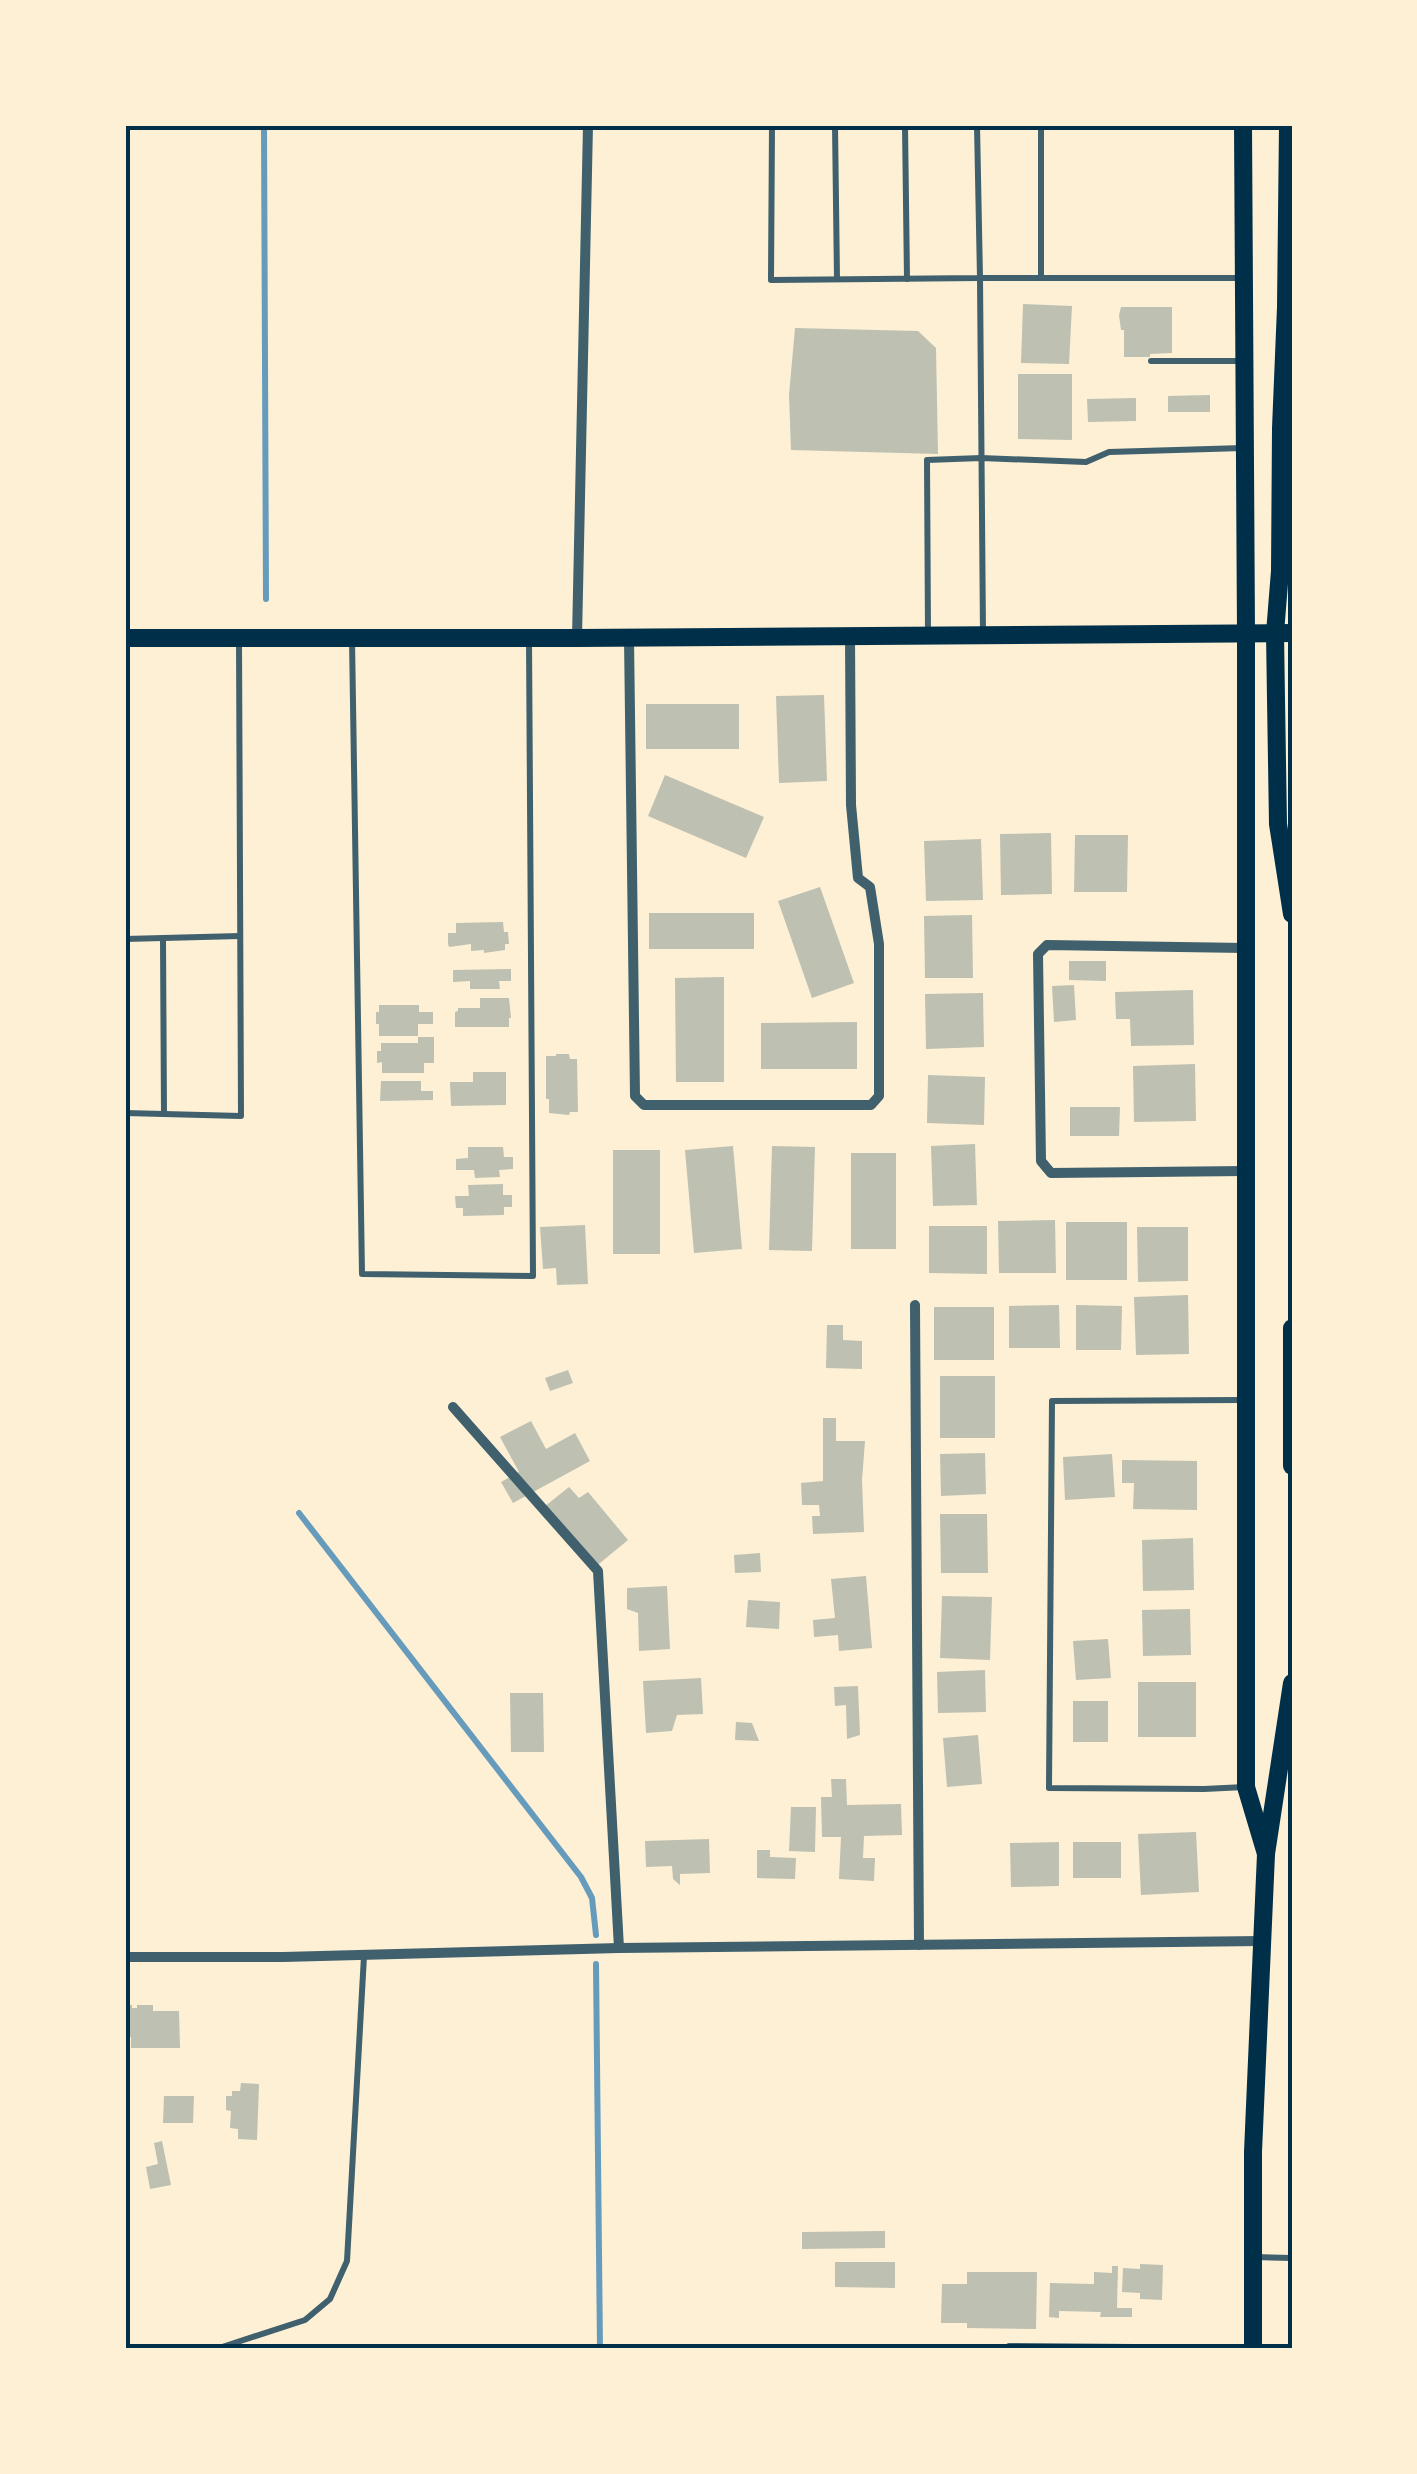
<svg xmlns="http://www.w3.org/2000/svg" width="1417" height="2474" font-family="'Open Sans',sans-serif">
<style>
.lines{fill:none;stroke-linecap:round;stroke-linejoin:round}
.stream{stroke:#669bbc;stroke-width:6}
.building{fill:#bec0b2}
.service{stroke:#3f606c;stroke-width:6}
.minor{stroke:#3f606c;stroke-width:10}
.secondary{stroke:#003049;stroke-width:18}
.neatline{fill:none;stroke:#003049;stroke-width:4}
</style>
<rect width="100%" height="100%" fill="#fdf0d5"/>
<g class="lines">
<!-- stream -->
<g class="stream">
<path d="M264 125 266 599"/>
<path d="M299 1513 581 1877 592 1898 596 1935"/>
<path d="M596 1964 600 2349"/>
</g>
</g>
<!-- building -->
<g class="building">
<path d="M1023 304 1072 306 1069 364 1021 363Z"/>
<path d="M1121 307H1172V353L1150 354V357H1124V330H1121L1119 315Z"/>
<path d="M795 328 918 331 936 348 938 454 791 450 789 395Z"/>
<path d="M1018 374H1072V440L1018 439Z"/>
<path d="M1210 395V412H1168V396Z"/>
<path d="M1136 398V421L1088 422 1087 399Z"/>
<path d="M824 695 827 781 779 783 776 696Z"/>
<rect x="646" y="704" width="93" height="45"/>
<path d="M665 775 764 817 746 858 648 816Z"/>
<path d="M1051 833 1052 894 1001 895 1000 834Z"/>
<path d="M1075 835H1128L1127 892H1074Z"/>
<path d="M981 839 983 900 926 901 924 841Z"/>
<path d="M820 887 854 983 812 998 778 901Z"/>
<rect x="649" y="913" width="105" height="36"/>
<path d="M972 915 973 978H925L924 916Z"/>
<path d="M503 922 504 932H508L509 944H505V950L484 953V950L471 951V944L449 947 448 944V933H456V923Z"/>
<path d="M1069 961H1106V981L1069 980Z"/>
<path d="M511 969V981H499L500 989H470V981L453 982V970Z"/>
<path d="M724 977V1082H676L675 978Z"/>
<path d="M1074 985 1076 1020 1054 1022 1052 986Z"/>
<path d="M1193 990 1194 1045 1131 1046 1130 1019H1116L1115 992Z"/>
<path d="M983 993 984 1047 926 1049 925 994Z"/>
<path d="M480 998H509L511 1018H509V1027H455V1012L458 1011V1008H480Z"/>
<path d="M379 1005H419V1012H433V1024H418V1036H379V1024H376V1012H379Z"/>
<path d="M857 1022V1069H761V1023Z"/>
<path d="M418 1037H434V1063H424V1073H382V1062L377 1063V1051H381V1043H418Z"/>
<path d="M556 1054H569L570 1059H577L578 1112H570L569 1115 549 1113V1099H546V1056H556Z"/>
<path d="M1195 1064 1196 1121 1134 1122 1133 1066Z"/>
<path d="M473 1072H506V1105L451 1106 450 1082H473Z"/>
<path d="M928 1075 985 1077 984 1125 927 1123Z"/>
<path d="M381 1081H421V1091H433V1100L380 1101Z"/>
<path d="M1070 1107H1120L1119 1136H1070Z"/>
<path d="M975 1144 977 1205 933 1206 931 1146Z"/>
<path d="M733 1146 742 1249 694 1253 685 1150Z"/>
<path d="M772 1146 815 1147 812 1251 769 1250Z"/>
<path d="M468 1147H503L504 1157H513V1169L499 1170 500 1177 475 1178 474 1170H456V1159L468 1158Z"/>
<rect x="613" y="1150" width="47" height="104"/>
<rect x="851" y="1153" width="45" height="96"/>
<path d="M503 1184V1195H512V1207H504V1215L463 1216V1208H456L455 1196H469L468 1185Z"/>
<path d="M1055 1220 1056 1273H999L998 1221Z"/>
<rect x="1066" y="1222" width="61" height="58"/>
<path d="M585 1225 588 1284 557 1285 556 1268 543 1269 540 1227Z"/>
<path d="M929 1226H987V1274L929 1273Z"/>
<path d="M1137 1227H1188V1281L1138 1282Z"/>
<path d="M1188 1295 1189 1354 1136 1355 1134 1297Z"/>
<path d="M1059 1305 1060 1348H1009V1306Z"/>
<path d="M1076 1305 1122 1306 1121 1350H1076Z"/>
<rect x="934" y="1307" width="60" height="53"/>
<path d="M827 1325H843V1340L862 1341V1369L826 1368Z"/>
<path d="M568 1370 573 1383 550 1391 545 1378Z"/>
<rect x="940" y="1376" width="55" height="62"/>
<path d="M823 1418H836V1441H865L862 1480 864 1532 813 1534 812 1516H820L819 1505H802L801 1483 823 1481Z"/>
<path d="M531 1421 546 1449 575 1433 590 1461 513 1503 501 1482 519 1472 500 1437Z"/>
<path d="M985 1453 986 1494 941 1496 940 1454Z"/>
<path d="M1112 1454 1115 1497 1065 1500 1063 1457Z"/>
<path d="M1122 1460 1197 1461V1510L1133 1509 1134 1483H1122Z"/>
<path d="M569 1487 579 1498 588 1492 628 1540 594 1568 544 1507Z"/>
<path d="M940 1514H987L988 1573H941Z"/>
<path d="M1193 1538 1194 1590 1143 1591 1142 1540Z"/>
<path d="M760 1553 761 1572 735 1573 734 1555Z"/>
<path d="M866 1576 872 1648 839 1651 838 1635 814 1637 813 1620 835 1618 831 1579Z"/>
<path d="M667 1586 670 1649 639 1651 638 1613 627 1609V1588Z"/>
<path d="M942 1596 992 1597 990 1660 940 1658Z"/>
<path d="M748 1600 780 1602 779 1629 746 1627Z"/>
<path d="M1190 1609 1191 1655 1143 1656 1142 1610Z"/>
<path d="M1108 1639 1111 1678 1076 1680 1073 1641Z"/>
<path d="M985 1670 986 1712 938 1713 937 1672Z"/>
<path d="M701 1678 703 1714 677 1715 672 1731 646 1733 643 1681Z"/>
<rect x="1138" y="1682" width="58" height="55"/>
<path d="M858 1686 860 1735 847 1739 846 1705 835 1706 834 1687Z"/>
<path d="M510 1693H543L544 1752H511Z"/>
<rect x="1073" y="1701" width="35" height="41"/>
<path d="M736 1722 752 1723 759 1741 735 1740Z"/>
<path d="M978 1735 982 1784 947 1787 943 1738Z"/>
<path d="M831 1779H846L847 1805 901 1804 902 1835 864 1836 863 1858H875L874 1881 839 1879 841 1837H822L821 1797H832Z"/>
<path d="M791 1807H816L815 1852 789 1851Z"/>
<path d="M1196 1832 1199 1892 1141 1895 1138 1834Z"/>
<path d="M709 1839 710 1873 680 1874V1885L673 1879 672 1866 646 1867 645 1841Z"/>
<path d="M1059 1842V1886L1011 1887 1010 1843Z"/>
<rect x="1073" y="1842" width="48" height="36"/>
<path d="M757 1850H770V1857L796 1858 795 1879 757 1878Z"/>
<path d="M125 2005H132V2008H137V2005H153V2011H179L180 2048H131V2037H125Z"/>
<path d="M241 2083 259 2084 257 2140 238 2139V2129L230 2128 231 2111 226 2110V2096H232V2091H240Z"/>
<path d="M164 2096H194L193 2123H163Z"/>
<path d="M162 2141 171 2185 150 2189 146 2167 158 2164 154 2143Z"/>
<path d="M885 2231V2248L802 2249V2232Z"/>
<path d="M835 2262H895V2288L835 2287Z"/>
<path d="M1140 2264 1163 2265 1162 2300 1140 2299V2293L1122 2292 1123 2268 1140 2269Z"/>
<path d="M1112 2266H1118L1117 2308H1132V2317H1100L1101 2312 1059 2311V2318L1049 2317 1050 2283 1094 2284V2272L1112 2273Z"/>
<path d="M967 2272H1037L1036 2329 967 2328V2323H941L942 2284H967Z"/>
</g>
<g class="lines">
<!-- service -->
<g class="service">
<path d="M772 125 771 280 980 278 977 125"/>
<path d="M835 125 837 279"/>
<path d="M905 125 907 279"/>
<path d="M1041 125V276"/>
<path d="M1151 361H1243"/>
<path d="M928 634 927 460 981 458 1086 462 1109 452 1243 448"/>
<path d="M983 634 980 278H1241"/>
<path d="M352 639 362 1274 533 1276 529 640"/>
<path d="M125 939 240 936"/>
<path d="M163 939 164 1114"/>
<path d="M125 1113 241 1116 239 639"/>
<path d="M1241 1400 1052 1401 1049 1788 1204 1789 1245 1787"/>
<path d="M1254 2257 1292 2258"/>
<path d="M216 2349 305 2320 330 2299 347 2261 364 1956"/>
<path d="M1009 2349V2346L1251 2348"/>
</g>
<!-- minor -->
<g class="minor">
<path d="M577 638 588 125"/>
<path d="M629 638 635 1096 644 1105H871L879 1096V944L870 887 858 878 851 805 850 636"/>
<path d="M1245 1171 1051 1173 1041 1161 1038 954 1047 945 1245 948"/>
<path d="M915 1305 919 1945"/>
<path d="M453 1407 598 1571 619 1948"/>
<path d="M125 1957H283L619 1948 1262 1941"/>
</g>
<!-- secondary -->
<g class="secondary">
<path d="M1243 125 1246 633V1787L1266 1854"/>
<path d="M1288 125 1286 307 1281 428 1280 571 1275 633 1276 699 1278 824 1292 914"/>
<path d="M125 638H577L1292 633"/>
<path d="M1292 1328V1466"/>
<path d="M1253 2349V2152L1266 1854 1292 1683"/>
</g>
</g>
<!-- border -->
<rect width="1417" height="2474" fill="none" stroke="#fdf0d5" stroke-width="255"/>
<rect x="128" y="128" width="1162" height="2218" class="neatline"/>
</svg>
